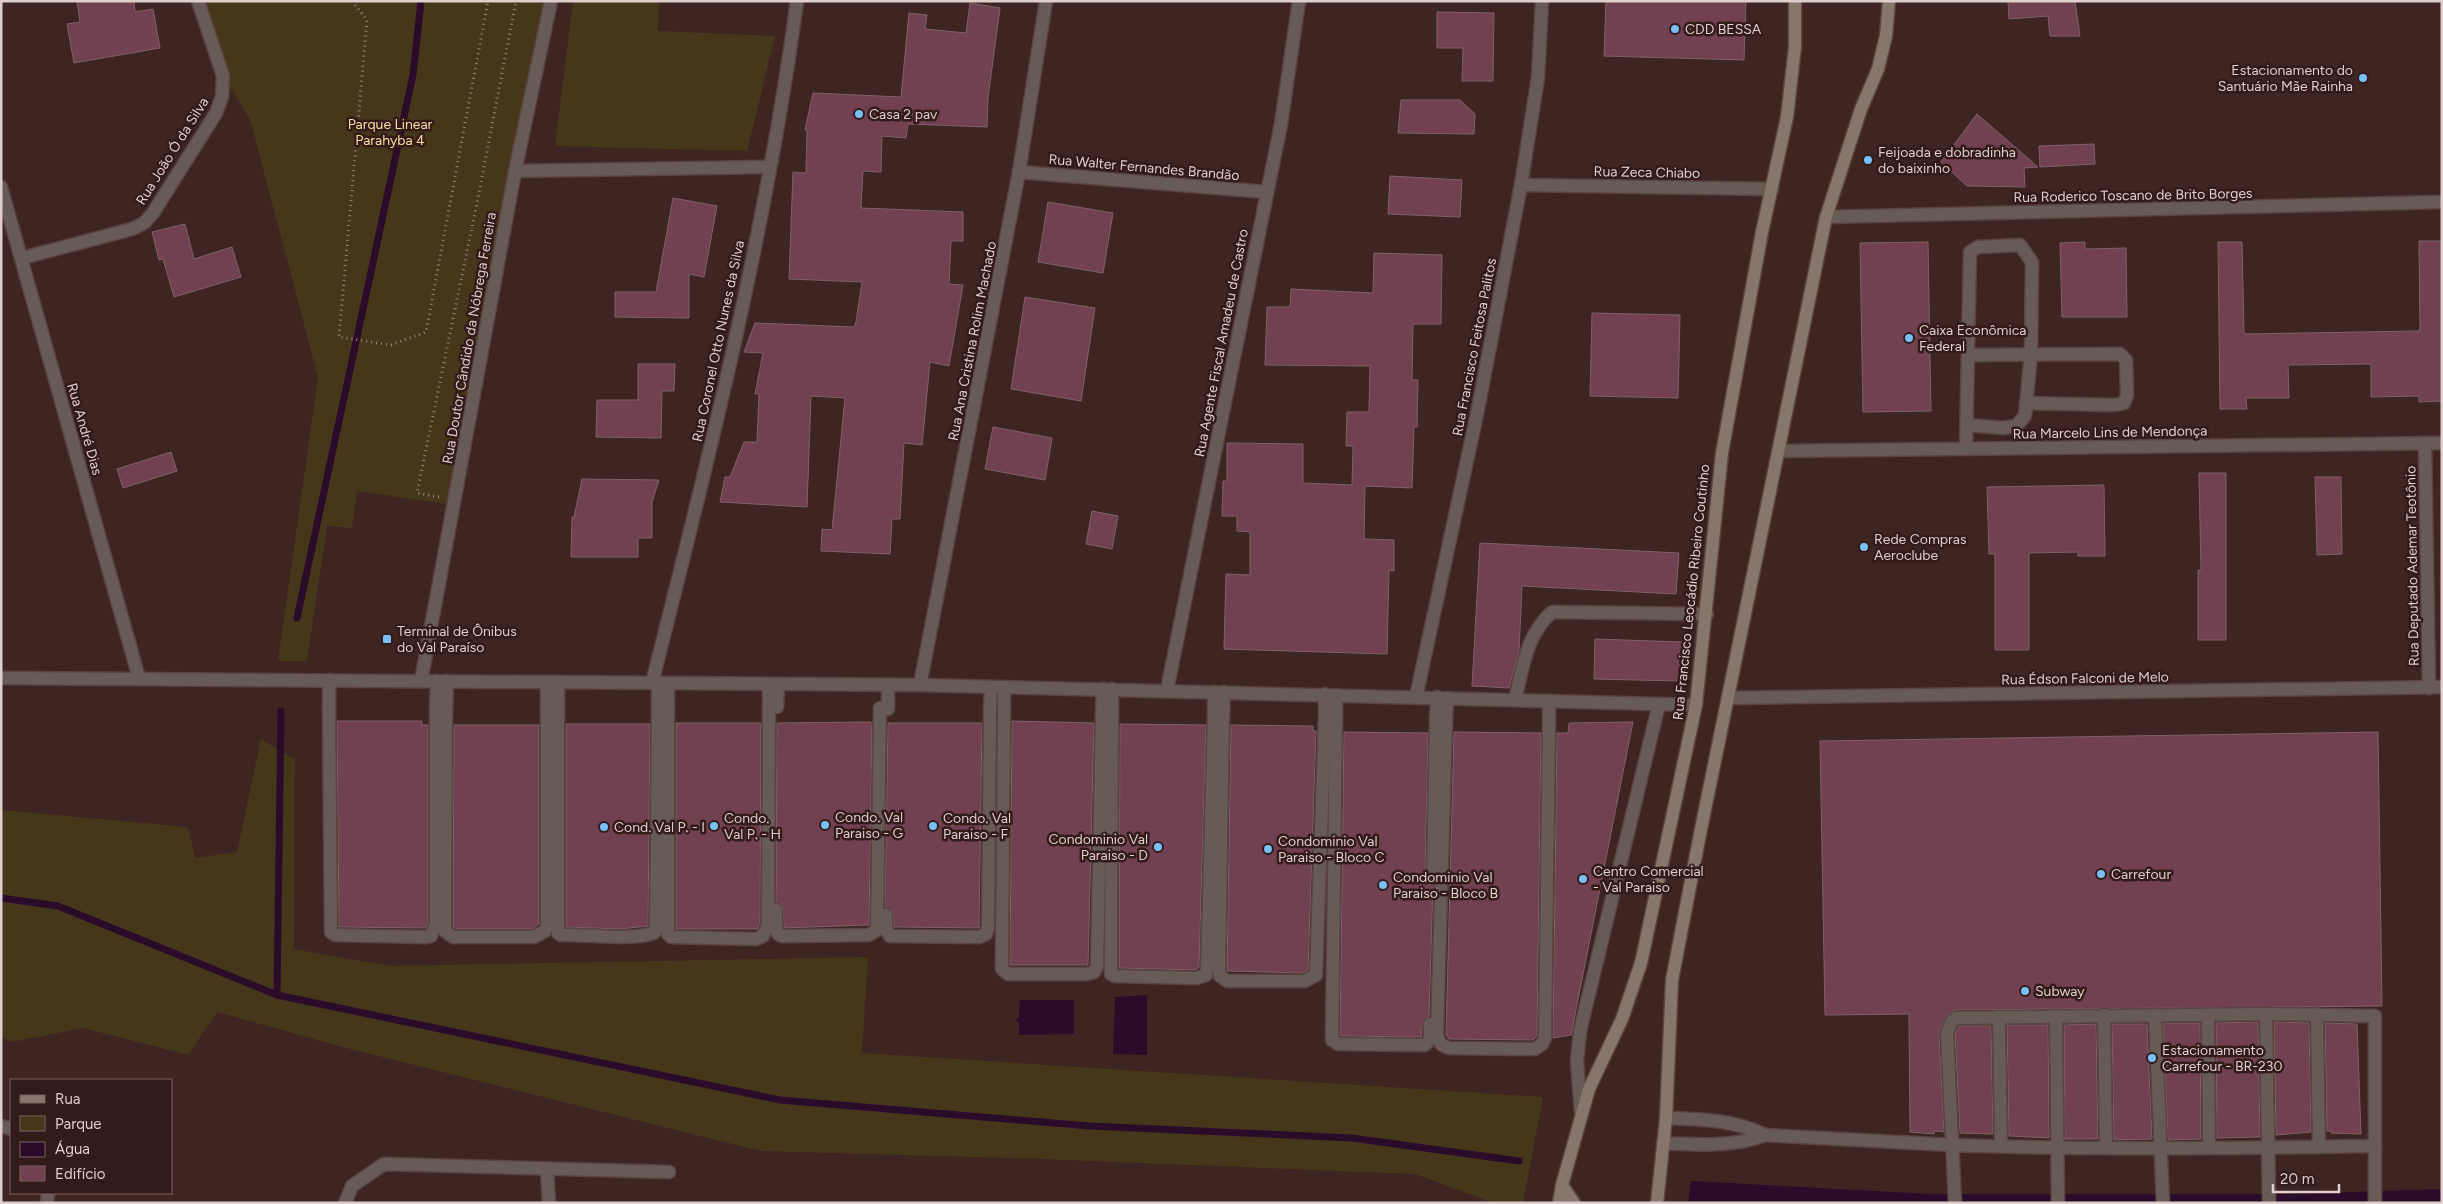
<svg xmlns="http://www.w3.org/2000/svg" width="2443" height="1204" font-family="Figtree,sans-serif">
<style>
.green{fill:#46371a}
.water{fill:#2b0b2a}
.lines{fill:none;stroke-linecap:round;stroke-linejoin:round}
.stream{stroke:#2b0b2a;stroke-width:7}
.building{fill:#714051;stroke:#7e626b}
.lane-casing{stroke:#5b4341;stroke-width:15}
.street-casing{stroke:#5b4341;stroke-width:15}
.secondary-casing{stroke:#5b4341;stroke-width:15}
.path{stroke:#96827f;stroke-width:3;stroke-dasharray:1 4;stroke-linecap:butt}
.lane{stroke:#675c55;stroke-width:12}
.street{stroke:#675c55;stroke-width:12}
.secondary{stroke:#87766c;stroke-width:12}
.poi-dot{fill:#79bff8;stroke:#331b19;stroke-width:2}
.labels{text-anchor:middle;stroke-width:5;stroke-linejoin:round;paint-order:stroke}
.poi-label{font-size:14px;fill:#dfcecc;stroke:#331b19;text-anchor:start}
.park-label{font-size:14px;fill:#fcdda4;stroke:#331b19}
.street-label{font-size:14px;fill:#dfcecc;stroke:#331b19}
</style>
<rect width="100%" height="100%" fill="#3e2522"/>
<!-- green -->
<g class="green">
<path d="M201 1H549L453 505 357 491 352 528 327 526 307 661H278L318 377 250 119 223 76Z"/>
<path d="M573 1H659L658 31 775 36 747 151 555 146Z"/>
<path d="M261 739 295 760 294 949 389 966 868 957 862 1053 1543 1097 1523 1203H1494L1415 1174 1042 1159 761 1151 354 1050 217 1012 188 1055 83 1028 12 1042 1 1037V810L188 827 195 858 237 852Z"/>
</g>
<!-- water -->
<g class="water">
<path d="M1147 995V1055L1113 1054 1115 997Z"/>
<path d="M1020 1000H1074V1034L1019 1035V1021H1016L1017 1018H1019Z"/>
<path d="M1691 1181 1930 1194H2291L2442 1189V1203H1688Z"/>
</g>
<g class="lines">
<!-- stream -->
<g class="stream">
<path d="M297 618 413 75 421 1"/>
<path d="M1 898 58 906 277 995 780 1100 1089 1126 1352 1138 1519 1161"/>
<path d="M277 995 281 711"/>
</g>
</g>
<!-- building -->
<g class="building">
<path d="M77 1H134L135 12 153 9 160 48 74 63 67 24 80 22Z"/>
<path d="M1606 1H1746L1744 60 1604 56Z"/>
<path d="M2008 1H2075L2080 36H2050L2048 16 2009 19Z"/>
<path d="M970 3 1000 8 988 98 987 127 908 124 906 138 882 136 881 172 863 171 861 208 963 212V241H951L949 284 963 285 949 366 930 362 922 445 904 443 900 519H892L890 554 821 551 822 529 832 530 845 398 811 396 807 507 720 502 725 477H730L744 442H757L759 394H755L763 353 744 352 755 323 854 327 856 322 862 282 789 279 793 172 806 173 807 130H805L813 93 901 97 909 13 927 15 925 29 966 33Z"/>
<path d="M1437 12 1494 13 1493 81H1462L1463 48H1437Z"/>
<path d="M1401 100H1460L1475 114 1474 134 1398 133Z"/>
<path d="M1977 114 2038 167 2024 168 2025 187 1967 186 1941 162Z"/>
<path d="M2094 144 2095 164 2040 167 2039 146Z"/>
<path d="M1390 176 1462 180 1460 217 1388 214Z"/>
<path d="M673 198 717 206 704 277 689 274V318L615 317V292H656Z"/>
<path d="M1048 202 1113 213 1103 273 1038 262Z"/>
<path d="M185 224 194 259 232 247 241 277 174 297 163 259 159 260 152 232Z"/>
<path d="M2419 241H2442V401L2419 402V396L2371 397V364L2288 365 2289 398H2246L2247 409H2220L2218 242H2242L2244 333 2246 334 2418 331 2420 330Z"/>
<path d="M1928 242 1931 411 1863 412 1860 243Z"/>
<path d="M2085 242V249L2126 248 2127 317H2062L2060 243Z"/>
<path d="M1374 253 1442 255 1441 324H1413L1412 380H1418L1417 427H1414L1412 488 1365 486 1364 539 1394 540V571L1389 570 1387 654 1224 649 1226 574 1250 575V532L1237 531V516H1222L1223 481H1227V443L1303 444V483L1352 485 1353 446H1346L1347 412H1369L1370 366 1265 365 1267 307H1290L1291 289 1373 293Z"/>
<path d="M1025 297 1095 308 1081 401 1011 389Z"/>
<path d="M1592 313 1680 315 1678 398 1590 396Z"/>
<path d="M638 364H675L674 391H662L661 438 596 437 597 400H638Z"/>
<path d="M993 427 1052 438 1045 480 985 469Z"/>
<path d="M171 452 177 471 123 488 117 469Z"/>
<path d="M2199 473H2226V640H2198V570H2201Z"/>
<path d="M2315 477H2341L2342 554 2317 555Z"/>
<path d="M582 479 659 480 652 502V538H638V557H571L572 517H574Z"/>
<path d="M2104 485 2105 556H2078V552L2029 553V650H1995V554H1989L1987 487Z"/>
<path d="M1092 511 1118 516 1112 549 1086 544Z"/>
<path d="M1480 543 1679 553 1676 594 1522 586 1519 651 1509 688 1472 686Z"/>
<path d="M1595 639 1682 642 1681 681 1594 679Z"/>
<path d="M337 721H422V725H428V923L426 928 339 927Z"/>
<path d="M1012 721 1094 723 1088 965H1010Z"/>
<path d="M870 722 872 723 869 925 784 928 783 906 776 902 777 723Z"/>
<path d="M1633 722 1571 1035 1553 1038 1557 733H1568L1569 723Z"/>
<path d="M676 723H761L760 922 757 929H676Z"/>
<path d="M888 723H982L979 928 894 927 893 911 885 907Z"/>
<path d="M566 724H650L648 926 620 929 566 927Z"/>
<path d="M1120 724 1206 725 1199 967 1196 970 1119 968Z"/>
<path d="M454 725H539V924L532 929H456L453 927Z"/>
<path d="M1231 725 1313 726V731H1316L1308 970 1303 973 1227 971Z"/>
<path d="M1344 732 1428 733 1425 877 1428 884 1433 885 1429 1016 1423 1020 1421 1037 1340 1036Z"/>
<path d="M1454 732 1541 733 1537 1036 1533 1040 1449 1039 1446 1035Z"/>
<path d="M2378 732 2382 1006 1955 1010 1946 1016 1939 1031 1944 1132 1934 1131V1134L1910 1132 1909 1014 1825 1015 1820 741Z"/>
<path d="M2258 1022 2260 1137 2217 1138 2216 1023Z"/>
<path d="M2274 1022 2309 1023 2311 1132 2276 1135Z"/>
<path d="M2163 1023H2200L2201 1139 2168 1140Z"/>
<path d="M2325 1023 2357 1024 2361 1134 2331 1133V1131H2327Z"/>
<path d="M2096 1024 2098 1139H2065L2064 1025Z"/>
<path d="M2112 1024H2147L2152 1139 2114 1140Z"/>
<path d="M2007 1025H2048L2049 1138 2009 1136Z"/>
<path d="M1959 1026H1991L1993 1134 1960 1133 1955 1034Z"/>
</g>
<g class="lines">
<!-- lane casing -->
<g class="lane-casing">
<g id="lane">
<path d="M1968 355 2120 354 2126 360 2127 395 2124 403 2114 405 2026 403"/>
<path d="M1966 448 1970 252 1978 247 2020 245 2032 262 2031 353 2025 416 2016 426 2003 428 1967 425"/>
<path d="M1515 700C1523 667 1526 635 1552 612L1707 614"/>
<path d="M329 708 331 932 335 935 425 937 431 936 436 925V710"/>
<path d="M668 708V934L671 937 756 939 763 936 768 924 769 708"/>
<path d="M446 710 445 931 453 937H534L545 931 547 926V710"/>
<path d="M558 710V933L561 935C589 934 627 941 654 933L656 929 658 708"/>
<path d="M1004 711 1002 963V969L1008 974H1087L1094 972 1097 966 1102 713"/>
<path d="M1112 713 1111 974 1115 976 1197 978 1206 975 1207 968 1214 715"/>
<path d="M1223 716 1219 971 1220 976 1227 981H1305L1316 975 1325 718"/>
<path d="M1336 719 1332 1040 1338 1044 1425 1045 1430 1039V1024"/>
<path d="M1446 720 1437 1034C1439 1043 1441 1046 1450 1048L1535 1049 1542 1044 1545 1038 1549 721"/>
<path d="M1433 877 1436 719"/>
<path d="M776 910V929L778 934 782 936 869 935 877 930 880 708"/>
<path d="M886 915V929L890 936 979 937 986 934 988 927 990 711"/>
<path d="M2266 1014 2269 1203"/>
<path d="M2317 1014 2319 1147"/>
<path d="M2104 1015 2106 1147"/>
<path d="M2155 1015 2163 1203"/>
<path d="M2208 1015 2209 1148"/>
<path d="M2056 1016 2058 1203"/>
<path d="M1999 1017 2001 1146"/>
<path d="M1581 1112 1577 1061 1580 1031 1659 704"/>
<path d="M1765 1135C1827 1138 1889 1142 1951 1145 2092 1150 2234 1148 2375 1146V1016L2266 1014 1956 1018 1951 1022 1947 1033 1955 1203"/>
<path d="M1663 1143C1696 1145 1735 1147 1765 1135 1736 1120 1699 1119 1666 1118"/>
<path d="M2375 1146V1203"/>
<path d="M547 1169 549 1203"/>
<path d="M345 1203 352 1186 384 1164 669 1172"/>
</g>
</g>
<!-- street casing -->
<g class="street-casing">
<g id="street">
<path d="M515 171 770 167"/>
<path d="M1019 172 1267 192"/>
<path d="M1521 185 1772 189"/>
<path d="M1 187 139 678"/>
<path d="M1826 217 2442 202"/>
<path d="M22 258 132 229 144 223 153 213 216 113 222 97 223 76 198 1"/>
<path d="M2425 443 2429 688"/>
<path d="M1778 451 2442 443"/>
<path d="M1 678 920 685 1696 705"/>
<path d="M329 680V708"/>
<path d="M421 681 515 171 551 1"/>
<path d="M547 682V710"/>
<path d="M558 682V710"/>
<path d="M652 683C709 458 766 232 797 1"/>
<path d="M668 684V708"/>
<path d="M920 685 1019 172 1046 1"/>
<path d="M1112 689V713"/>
<path d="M1167 690 1281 124 1299 1"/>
<path d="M1416 697 1477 414 1521 185 1538 77 1542 1"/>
<path d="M1728 698 2442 687"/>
<path d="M1549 701V721"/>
<path d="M777 707 778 684"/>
<path d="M658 708V683"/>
<path d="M769 708V684"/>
<path d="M888 709V685"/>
<path d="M436 710 437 681"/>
<path d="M446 710 447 681"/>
<path d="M990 711 991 687"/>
<path d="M1004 711V687"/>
<path d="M1102 713 1103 689"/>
<path d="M1214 715V692"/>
<path d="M1223 716 1224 692"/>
<path d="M1325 718V694"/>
<path d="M1336 719V695"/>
<path d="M1436 719 1437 697"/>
<path d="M1446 720 1447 698"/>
<path d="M1 1126 11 1129"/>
<path d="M47 1203 48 1193"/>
</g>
</g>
<!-- secondary casing -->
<g class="secondary-casing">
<g id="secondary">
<path d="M1562 1185 1574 1203"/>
<path d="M1559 1203 1562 1185 1589 1089 1622 1019 1641 963 1696 705 1722 453 1762 232 1787 117 1795 47V1"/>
<path d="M1657 1203 1666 1118 1672 980 1701 829 1826 217 1861 109 1878 69 1886 36 1889 1"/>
</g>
</g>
<!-- path -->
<g class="path">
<path d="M352 1 367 20 339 337 391 345 426 332 488 1"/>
<path d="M439 497 417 493 477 203 516 1"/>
</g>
<!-- lane -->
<use href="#lane" class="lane"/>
<!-- street -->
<use href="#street" class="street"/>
<!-- secondary -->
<use href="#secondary" class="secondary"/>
</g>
<!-- markers -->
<g class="poi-dot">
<circle cx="1675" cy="29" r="5"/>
<circle cx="2363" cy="78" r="5"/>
<circle cx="859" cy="114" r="5"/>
<circle cx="1868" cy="160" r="5"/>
<circle cx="1909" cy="338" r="5"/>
<circle cx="1864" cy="547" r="5"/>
<rect x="382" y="634" width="10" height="10" rx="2.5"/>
<circle cx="825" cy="825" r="5"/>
<circle cx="714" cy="826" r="5"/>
<circle cx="933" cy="826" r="5"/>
<circle cx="604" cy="827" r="5"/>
<circle cx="1158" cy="847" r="5"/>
<circle cx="1268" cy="849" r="5"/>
<circle cx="2101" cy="874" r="5"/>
<circle cx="1583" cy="879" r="5"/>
<circle cx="1383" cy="885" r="5"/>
<circle cx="2025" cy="991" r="5"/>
<circle cx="2152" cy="1058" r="5"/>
</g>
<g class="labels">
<!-- poi labels -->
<g class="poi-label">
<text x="1685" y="34">CDD BESSA</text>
<text x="2353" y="75" text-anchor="end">Estacionamento do<tspan x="2353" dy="16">Santuário Mãe Rainha</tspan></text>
<text x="869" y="119">Casa 2 pav</text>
<text x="1878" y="157">Feijoada e dobradinha<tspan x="1878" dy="16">do baixinho</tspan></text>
<text x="1919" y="335">Caixa Econômica<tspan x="1919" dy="16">Federal</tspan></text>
<text x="1874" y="544">Rede Compras<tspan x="1874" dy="16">Aeroclube</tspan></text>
<text x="397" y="636">Terminal de Ônibus<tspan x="397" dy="16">do Val Paraíso</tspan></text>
<text x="835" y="822">Condo. Val<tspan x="835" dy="16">Paraiso - G</tspan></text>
<text x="724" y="823">Condo.<tspan x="724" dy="16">Val P. - H</tspan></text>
<text x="943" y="823">Condo. Val<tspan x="943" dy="16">Paraiso - F</tspan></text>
<text x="614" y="832">Cond. Val P. - I</text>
<text x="1148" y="844" text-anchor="end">Condominio Val<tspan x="1148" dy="16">Paraiso - D</tspan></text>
<text x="1278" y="846">Condominio Val<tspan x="1278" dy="16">Paraiso - Bloco C</tspan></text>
<text x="1593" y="876">Centro Comercial<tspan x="1593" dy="16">- Val Paraiso</tspan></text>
<text x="2111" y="879">Carrefour</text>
<text x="1393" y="882">Condominio Val<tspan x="1393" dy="16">Paraiso - Bloco B</tspan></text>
<text x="2035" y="996">Subway</text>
<text x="2162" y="1055">Estacionamento<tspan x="2162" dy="16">Carrefour - BR-230</tspan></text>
</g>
<!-- park labels -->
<g class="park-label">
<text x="390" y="129">Parque Linear<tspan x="390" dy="16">Parahyba 4</tspan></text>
</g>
<!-- street labels -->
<g class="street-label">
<text transform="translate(172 151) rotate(-58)" y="5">Rua João Ó da Silva</text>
<text transform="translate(1144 167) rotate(5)" y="5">Rua Walter Fernandes Brandão</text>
<text transform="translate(1647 172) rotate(1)" y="5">Rua Zeca Chiabo</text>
<text transform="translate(2133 195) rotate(-1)" y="5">Rua Roderico Toscano de Brito Borges</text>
<text transform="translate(469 338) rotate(-80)" y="5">Rua Doutor Cândido da Nóbrega Ferreira</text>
<text transform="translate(718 341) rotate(-78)" y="5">Rua Coronel Otto Nunes da Silva</text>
<text transform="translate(972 341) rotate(-79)" y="5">Rua Ana Cristina Rolim Machado</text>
<text transform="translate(1221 343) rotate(-79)" y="5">Rua Agente Fiscal Amadeu de Castro</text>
<text transform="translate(1474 347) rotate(-79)" y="5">Rua Francisco Feitosa Palitos</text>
<text transform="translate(85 429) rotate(74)" y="5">Rua André Dias</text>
<text transform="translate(2110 432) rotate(-1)" y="5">Rua Marcelo Lins de Mendonça</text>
<text transform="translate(2412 566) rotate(-91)" y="5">Rua Deputado Ademar Teotônio</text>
<text transform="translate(1691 592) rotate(-84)" y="5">Rua Francisco Leocádio Ribeiro Coutinho</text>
<text transform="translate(2085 678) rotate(-1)" y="5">Rua Édson Falconi de Melo</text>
</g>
</g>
<!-- border -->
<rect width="2443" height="1204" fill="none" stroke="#dfcecc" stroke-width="5"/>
<!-- legend -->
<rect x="10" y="1079" width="162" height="115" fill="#331b19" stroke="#786361"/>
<rect x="20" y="1095" width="25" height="8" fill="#87766c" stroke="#786361"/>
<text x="55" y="1104" font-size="15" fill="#dfcecc">Rua</text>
<rect x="20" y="1116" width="25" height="15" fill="#46371a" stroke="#786361"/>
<text x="55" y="1129" font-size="15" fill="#dfcecc">Parque</text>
<rect x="20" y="1142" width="25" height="15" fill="#2b0b2a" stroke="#786361"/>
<text x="55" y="1154" font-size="15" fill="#dfcecc">Água</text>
<rect x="20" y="1166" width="25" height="15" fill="#714051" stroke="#786361"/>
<text x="55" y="1179" font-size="15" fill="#dfcecc">Edifício</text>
<!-- scale -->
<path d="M2273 1184v8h66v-8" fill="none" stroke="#dfcecc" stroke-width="2.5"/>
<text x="2280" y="1184" font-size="15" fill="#dfcecc" stroke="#331b19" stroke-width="4" paint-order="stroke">20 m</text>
</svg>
